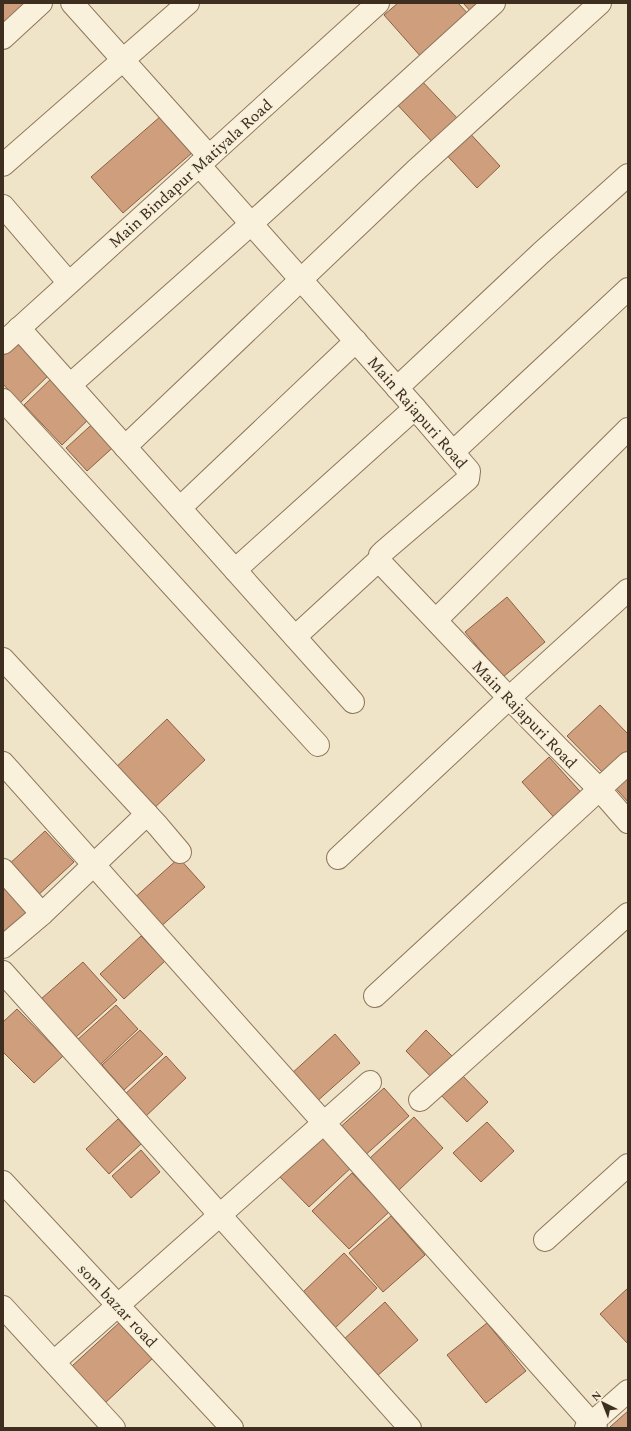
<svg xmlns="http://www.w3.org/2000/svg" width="631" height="1431" font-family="Spectral,serif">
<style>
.building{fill:#cf9f7d;stroke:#8d5f41}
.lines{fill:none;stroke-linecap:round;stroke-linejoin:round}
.street-casing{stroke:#8d765c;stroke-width:24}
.street{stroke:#faf1dc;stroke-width:22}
.labels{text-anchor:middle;stroke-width:3;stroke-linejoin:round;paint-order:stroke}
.street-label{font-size:16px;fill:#3d2e20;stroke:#f7eed8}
</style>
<rect width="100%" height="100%" fill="#f0e4c8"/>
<!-- building -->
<g class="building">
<path d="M3 3H38L3 36Z"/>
<path d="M398 3H458L470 16 422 58 384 15Z"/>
<path d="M463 3H485L473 14Z"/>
<path d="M418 77 460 121 435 145 393 100Z"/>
<path d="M161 116 193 152 123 213 91 177Z"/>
<path d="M465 128 500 166 477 188 442 150Z"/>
<path d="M20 340 51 373 20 403 3 384V356Z"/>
<path d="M55 375 93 415 62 445 24 405Z"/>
<path d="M99 418 120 441 87 471 66 448Z"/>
<path d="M507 597 545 642 503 677 465 632Z"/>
<path d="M600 705 628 734V754L606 776 567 736Z"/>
<path d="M167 719 205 760 150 812 112 771Z"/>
<path d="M549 757 586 798 559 823 522 782Z"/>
<path d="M628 767V802L611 783Z"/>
<path d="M45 831 74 862 35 898 6 867Z"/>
<path d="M179 858 205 887 158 929 132 900Z"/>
<path d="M3 881 32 907 3 934Z"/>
<path d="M141 936 165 961 124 999 100 974Z"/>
<path d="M83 962 117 1000 76 1037 41 999Z"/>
<path d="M116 1005 138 1029 100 1065 77 1040Z"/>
<path d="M17 1009 63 1056 34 1083 3 1052V1022Z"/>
<path d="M140 1030 163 1054 124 1090 102 1065Z"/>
<path d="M426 1030 457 1061 436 1082 406 1051Z"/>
<path d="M335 1034 360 1063 315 1103 290 1075Z"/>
<path d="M166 1056 186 1078 144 1118 123 1096Z"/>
<path d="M459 1072 488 1102 467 1122 438 1092Z"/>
<path d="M384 1088 409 1116 362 1158 337 1130Z"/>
<path d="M414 1117 443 1148 399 1190 369 1159Z"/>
<path d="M118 1119 141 1144 109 1174 86 1149Z"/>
<path d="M487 1122 514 1151 481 1182 453 1153Z"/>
<path d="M325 1133 354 1165 309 1207 279 1176Z"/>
<path d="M141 1150 160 1172 131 1198 112 1176Z"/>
<path d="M352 1173 389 1212 349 1249 312 1211Z"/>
<path d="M391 1216 425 1255 383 1292 349 1253Z"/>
<path d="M344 1253 377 1288 335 1328 302 1293Z"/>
<path d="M628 1288V1344L600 1314Z"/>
<path d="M385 1302 418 1340 376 1377 343 1340Z"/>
<path d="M120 1322 153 1358 104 1404 71 1367Z"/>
<path d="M487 1323 526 1371 486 1403 447 1355Z"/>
<path d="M628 1411V1428H612L610 1427Z"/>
</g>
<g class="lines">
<!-- street casing -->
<g class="street-casing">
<g id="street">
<path d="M72 3 209 156"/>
<path d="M3 38 41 3"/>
<path d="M3 165 188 3"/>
<path d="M199 165 415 408 469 471 468 479 384 551 380 555 382 564 509 698 600 790 628 822"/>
<path d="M3 206 69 283"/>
<path d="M19 328 353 702"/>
<path d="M3 343 378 3"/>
<path d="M70 385 251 224 494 3"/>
<path d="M397 388 541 253 628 175"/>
<path d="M3 400 318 745"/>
<path d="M125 447 415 171 600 3"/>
<path d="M453 452 628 289"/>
<path d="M180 508 356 341"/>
<path d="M235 570 415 408"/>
<path d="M436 620 628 429"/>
<path d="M295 637 380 559"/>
<path d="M3 659 158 826 180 852"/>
<path d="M3 763 596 1428"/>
<path d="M338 858 509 698 628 590"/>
<path d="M3 870 42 914"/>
<path d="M3 947 42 914 147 814"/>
<path d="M3 972 410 1428"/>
<path d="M375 996 628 763"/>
<path d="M420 1100 628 914"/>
<path d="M3 1182 232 1428"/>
<path d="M545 1240 628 1165"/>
<path d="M3 1307 114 1428"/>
<path d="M54 1362 370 1082"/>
<path d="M586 1428 628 1391"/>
</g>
</g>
<!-- street -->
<use href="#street" class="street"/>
</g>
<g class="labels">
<!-- street labels -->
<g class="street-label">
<text transform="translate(190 173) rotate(-42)" y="6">Main Bindapur Matiyala Road</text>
<text transform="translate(418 412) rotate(49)" y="6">Main Rajapuri Road</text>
<text transform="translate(525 714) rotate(46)" y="6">Main Rajapuri Road</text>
<text transform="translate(118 1305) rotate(47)" y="6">som bazar road</text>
</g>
</g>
<!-- border -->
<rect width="631" height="1431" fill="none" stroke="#3d2e20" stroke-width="8"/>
<!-- north arrow -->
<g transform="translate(603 1403) rotate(317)" stroke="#f7eed8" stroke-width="3" paint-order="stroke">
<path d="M0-3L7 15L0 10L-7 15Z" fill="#3d2e20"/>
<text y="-6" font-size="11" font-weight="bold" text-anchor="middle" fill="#3d2e20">N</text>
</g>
</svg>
